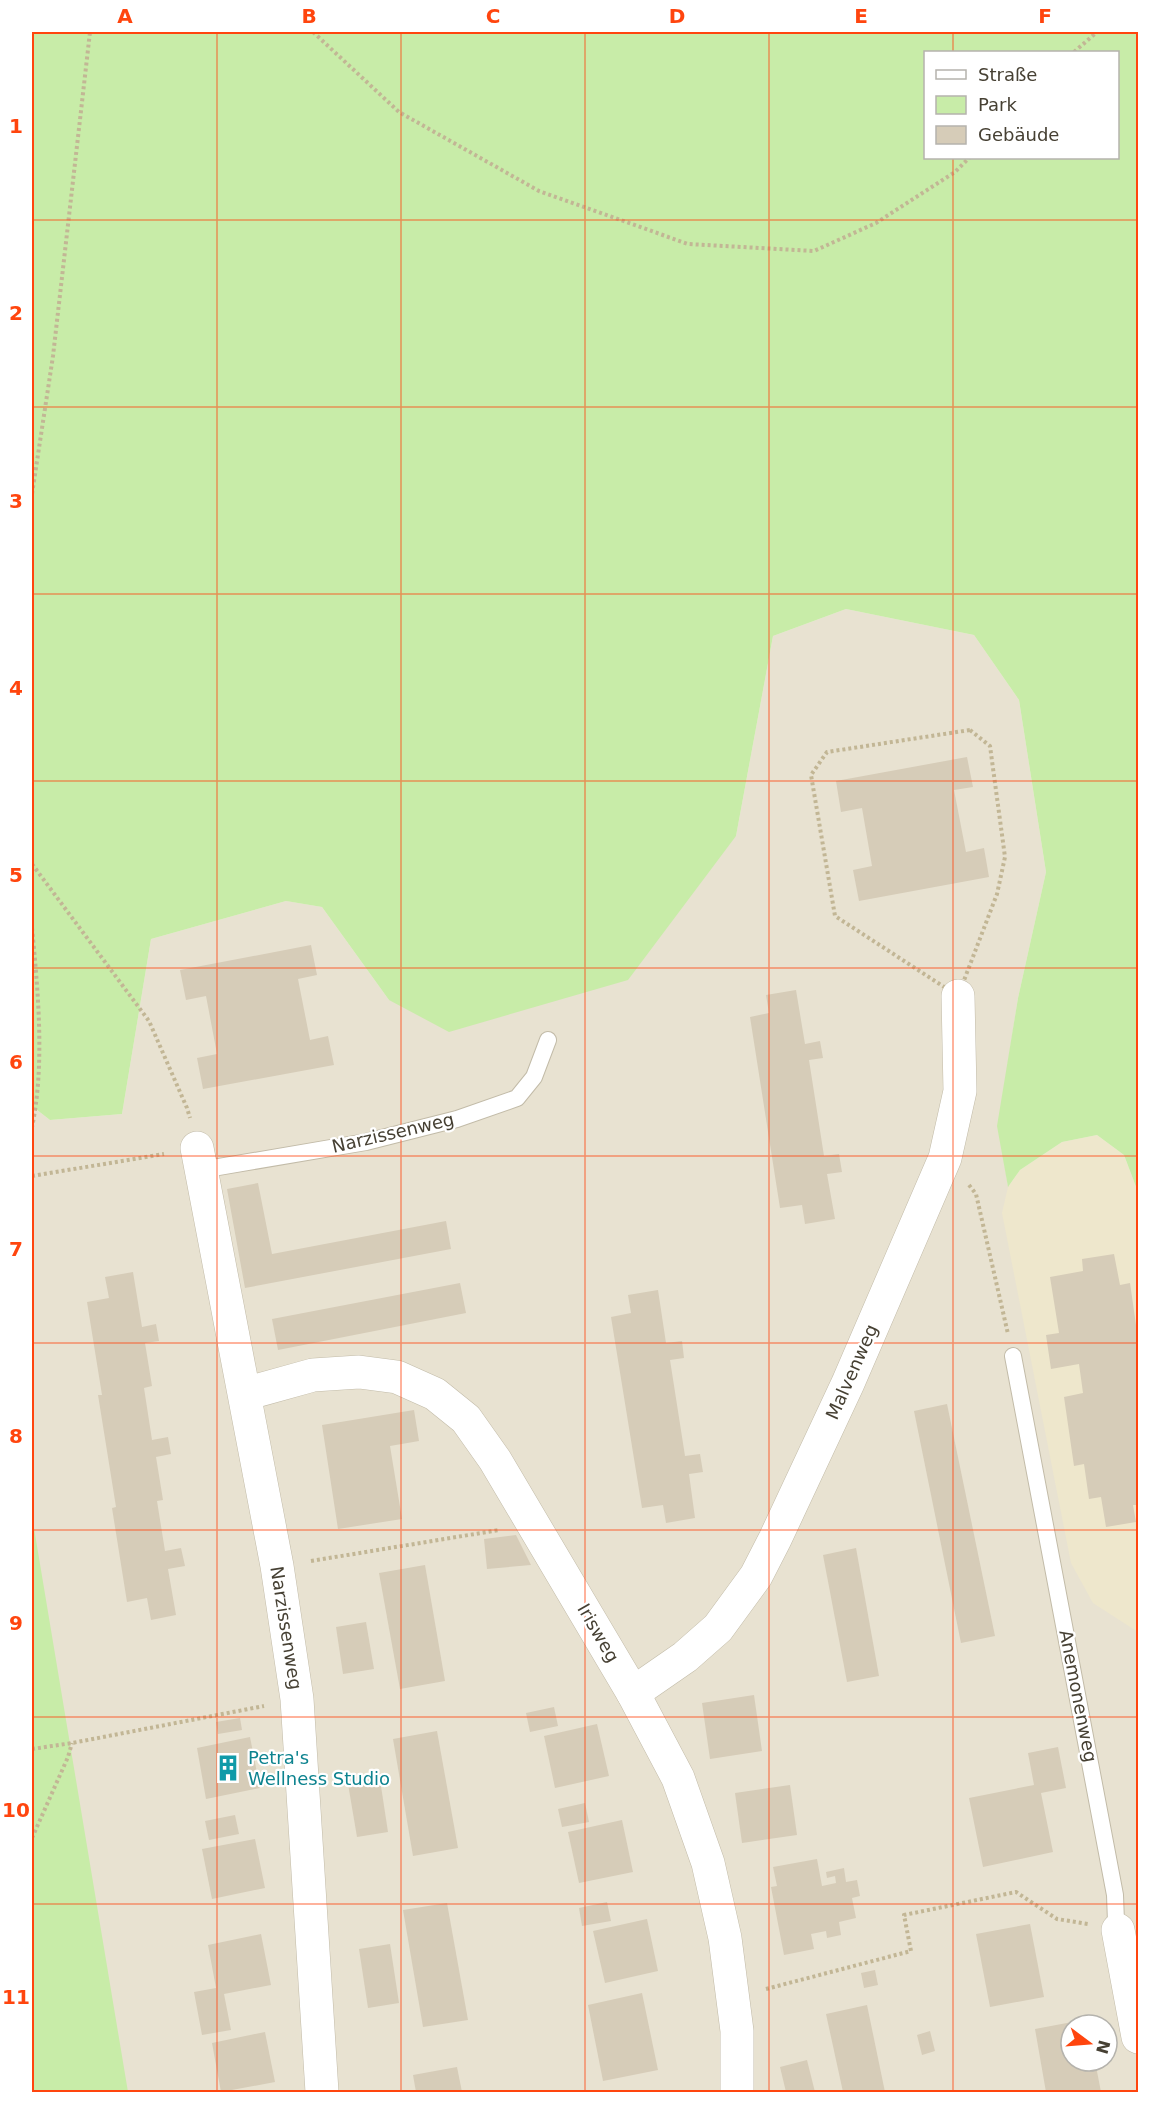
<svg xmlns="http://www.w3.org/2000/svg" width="1170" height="2124" font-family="'DejaVu Sans',sans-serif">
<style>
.residential{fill:#e8e2d1;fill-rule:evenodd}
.education{fill:#eee7cc}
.green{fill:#c8eca8;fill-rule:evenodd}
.building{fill:#d6ccb8}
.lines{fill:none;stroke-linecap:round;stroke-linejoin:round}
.service-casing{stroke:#c2bba8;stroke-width:18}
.minor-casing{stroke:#c2bba8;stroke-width:34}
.path{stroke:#c2b695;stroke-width:4;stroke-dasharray:3 3;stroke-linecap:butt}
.service{stroke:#fff;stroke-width:16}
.minor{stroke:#fff;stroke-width:33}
.grid{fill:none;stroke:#ff450e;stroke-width:1.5;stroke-opacity:0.55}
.labels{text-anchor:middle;stroke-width:4.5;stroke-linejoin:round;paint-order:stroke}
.street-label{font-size:18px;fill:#464033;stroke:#fff}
.culture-label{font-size:18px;fill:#0d838f;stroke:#fff;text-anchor:start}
.neatline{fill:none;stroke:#ff450e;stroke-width:2}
.grid-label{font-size:20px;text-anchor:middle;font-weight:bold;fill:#ff450e}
</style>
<rect width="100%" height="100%" fill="#f3f0e3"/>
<!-- residential -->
<path class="residential" d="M846 609 974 635 1019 700 1046 872 1018 998 998 1126 1008 1186 1138 1192V2092H32V1106L50 1120 122 1114 151 939 286 901 322 907 389 1000 736 836 773 636ZM1071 2025H1107V2061H1071Z"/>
<!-- education -->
<path class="education" d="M1097 1135 1124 1155 1138 1192V1632L1093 1603 1071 1563 1002 1213 1008 1187 1020 1170 1062 1142Z"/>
<!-- green -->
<g class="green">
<path d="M32 32H1138V1192L1124 1155 1097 1135 1062 1142 1020 1170 1008 1187 997 1126 1018 998 1046 872 1019 700 974 635 846 609 773 636 736 836 628 980 449 1032 389 1000 322 907 286 901 151 939 122 1114 50 1120 32 1106ZM926 52H1118V158H926Z"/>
<path d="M32 1516 128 2092H32Z"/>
</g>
<!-- building -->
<g class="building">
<path d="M967 757 973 787 954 790 966 852 984 848 989 877 859 901 853 870 872 866 862 808 841 812 836 781Z"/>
<path d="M311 945 317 975 298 979 310 1040 328 1036 334 1065 203 1089 197 1058 217 1054 206 996 186 1000 180 970Z"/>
<path d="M796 990 805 1044 820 1041 823 1058 809 1060 824 1156 839 1154 842 1172 827 1174 835 1219 805 1224 802 1205 780 1208 750 1017 769 1013 766 995Z"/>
<path d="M258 1183 272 1254 446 1221 451 1249 245 1288 227 1189Z"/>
<path d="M1114 1254 1120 1285 1130 1283 1138 1339V1505H1133L1136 1522 1106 1527 1101 1497 1089 1499 1084 1464 1074 1466 1064 1397 1083 1393 1079 1364 1051 1369 1046 1335 1059 1333 1050 1277 1083 1271 1082 1259Z"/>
<path d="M133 1272 142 1327 156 1324 159 1341 145 1343 152 1386 144 1388 152 1440 168 1437 171 1454 156 1457 163 1500 157 1501 165 1551 181 1548 185 1566 168 1569 176 1615 151 1620 147 1598 127 1602 112 1508 116 1507 98 1395H102L87 1302 109 1298 105 1277Z"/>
<path d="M460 1283 466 1313 278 1350 272 1319Z"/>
<path d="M658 1290 666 1343 682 1341 684 1358 670 1360 685 1456 700 1454 703 1472 689 1474 695 1518 666 1523 663 1505 642 1508 611 1317 631 1313 628 1295Z"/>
<path d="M947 1404 995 1636 961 1643 914 1411Z"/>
<path d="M414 1410 419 1441 390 1446 402 1519 338 1529 322 1425Z"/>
<path d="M516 1535 531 1565 487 1569 484 1539Z"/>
<path d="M856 1548 879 1676 847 1682 823 1555Z"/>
<path d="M425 1565 445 1681 400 1689 379 1573Z"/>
<path d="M366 1622 374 1669 343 1674 336 1627Z"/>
<path d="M754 1695 762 1751 710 1759 702 1703Z"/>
<path d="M554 1707 558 1726 530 1732 526 1713Z"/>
<path d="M240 1718 242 1730 218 1734 216 1722Z"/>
<path d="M597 1724 609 1776 555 1788 544 1736Z"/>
<path d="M437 1731 458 1848 413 1856 393 1739Z"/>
<path d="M250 1737 260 1788 206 1799 197 1748Z"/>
<path d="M1058 1747 1066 1788 1041 1793 1053 1852 983 1867 969 1798 1034 1785 1028 1753Z"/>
<path d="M379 1773 388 1832 357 1837 347 1778Z"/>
<path d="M790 1785 797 1835 742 1843 735 1793Z"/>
<path d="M585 1803 589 1822 562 1827 558 1809Z"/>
<path d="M235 1815 239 1834 209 1840 205 1821Z"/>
<path d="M622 1820 633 1872 579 1883 568 1832Z"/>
<path d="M255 1839 265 1888 212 1899 202 1849Z"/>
<path d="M817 1859 822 1886 836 1883 835 1876 827 1878 826 1872 844 1868 846 1882 857 1880 860 1896 852 1898 856 1918 839 1922 841 1935 827 1938 826 1931 811 1934 814 1949 784 1955 771 1887 777 1886 773 1867Z"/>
<path d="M607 1902 611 1921 582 1926 579 1908Z"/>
<path d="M447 1903 468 2020 423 2027 403 1910Z"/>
<path d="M647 1919 658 1971 605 1983 593 1931Z"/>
<path d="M1030 1924 1044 1997 990 2007 976 1934Z"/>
<path d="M261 1934 271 1985 224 1994 231 2030 202 2035 194 1992 216 1988 208 1945Z"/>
<path d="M390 1944 399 2003 368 2008 359 1949Z"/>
<path d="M875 1970 878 1985 864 1988 861 1973Z"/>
<path d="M642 1993 658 2070 603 2081 588 2005Z"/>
<path d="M867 2005 885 2092H843L826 2014Z"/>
<path d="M1088 2019 1089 2025H1071V2061H1095L1101 2092H1046L1035 2029Z"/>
<path d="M930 2031 935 2051 922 2055 917 2035Z"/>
<path d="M265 2032 275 2082 221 2092 212 2043Z"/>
<path d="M807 2060 815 2092H786L780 2067Z"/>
<path d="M457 2067 462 2092H416L413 2075Z"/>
</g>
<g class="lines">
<!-- service casing -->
<g class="service-casing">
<g id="service">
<path d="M201 1170 366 1142 457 1119 517 1098 534 1077 548 1040"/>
<path d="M1013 1356 1115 1895 1116 1922 1118 1930"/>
</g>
</g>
<!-- minor casing -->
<g class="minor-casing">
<g id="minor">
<path d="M197 1148 277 1566 297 1699 322 2092"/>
<path d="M245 1394 313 1375 359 1372 397 1377 435 1394 466 1419 495 1460 633 1693 678 1778 708 1863 725 1938 737 2031V2092"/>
<path d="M633 1693 685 1657 718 1628 756 1576 775 1539 848 1383 945 1158 960 1091 958 996"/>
<path d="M1118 1930 1138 2037"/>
</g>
</g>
<!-- path -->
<g class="path">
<path d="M313 32 399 112 539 191 688 244 814 251 876 223 955 172 969 158"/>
<path d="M1074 52 1097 32"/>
<path d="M32 494 53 356 90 32"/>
<path d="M970 730 990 746 1005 857 997 894 958 996 835 916 811 775 827 752Z"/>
<path d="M32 864 149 1021 187 1108 190 1118"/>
<path d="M32 928C38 990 45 1066 32 1127"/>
<path d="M32 1176 164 1154"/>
<path d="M969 1185 976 1194 1008 1334"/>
<path d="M311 1561 499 1530"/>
<path d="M32 1749 72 1743 264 1706"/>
<path d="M32 1838 68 1757 72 1743"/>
<path d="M766 1989 911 1951 904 1915 1016 1892 1057 1919 1088 1924"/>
</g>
<!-- service -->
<use href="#service" class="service"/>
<!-- minor -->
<use href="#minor" class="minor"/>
</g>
<!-- grid -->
<path class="grid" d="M217 32V2092M401 32V2092M585 32V2092M769 32V2092M953 32V52M953 158V2092M32 220H1138M32 407H1138M32 594H1138M32 781H1138M32 968H1138M32 1156H1138M32 1343H1138M32 1530H1138M32 1717H1138M32 1904H1138"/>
<!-- icons -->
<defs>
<g id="building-bare" transform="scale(2.07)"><path d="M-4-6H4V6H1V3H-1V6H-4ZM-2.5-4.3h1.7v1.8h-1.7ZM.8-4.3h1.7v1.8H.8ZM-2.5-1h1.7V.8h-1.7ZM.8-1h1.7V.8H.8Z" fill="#0f9aa8" stroke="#fff" stroke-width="2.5" paint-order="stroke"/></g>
</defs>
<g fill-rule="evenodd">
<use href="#building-bare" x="228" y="1768"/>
</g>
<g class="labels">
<!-- street labels -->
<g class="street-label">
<text transform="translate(393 1133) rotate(-13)" y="6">Narzissenweg</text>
<text transform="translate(852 1372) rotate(-66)" y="6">Malvenweg</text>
<text transform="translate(286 1628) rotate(81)" y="6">Narzissenweg</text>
<text transform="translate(598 1633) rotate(60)" y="6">Irisweg</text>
<text transform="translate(1078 1696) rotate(79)" y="6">Anemonenweg</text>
</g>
<!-- culture labels -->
<g class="culture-label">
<text x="248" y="1764">Petra's<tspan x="248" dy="21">Wellness Studio</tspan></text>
</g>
</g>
<!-- border -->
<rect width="1170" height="2124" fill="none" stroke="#ffffff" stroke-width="66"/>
<!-- legend -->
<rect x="924" y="51" width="195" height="108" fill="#ffffff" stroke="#b5b3ad" stroke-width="1.5"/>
<rect x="936" y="70" width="30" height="9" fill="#ffffff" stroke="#b5b3ad" stroke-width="1.5"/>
<text x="978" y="81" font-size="18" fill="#464033">Straße</text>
<rect x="936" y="96" width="30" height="18" fill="#c8eca8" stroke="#b5b3ad" stroke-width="1.5"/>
<text x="978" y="111" font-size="18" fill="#464033">Park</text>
<rect x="936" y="126" width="30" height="18" fill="#d6ccb8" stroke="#b5b3ad" stroke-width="1.5"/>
<text x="978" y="141" font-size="18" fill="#464033">Gebäude</text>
<!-- north arrow -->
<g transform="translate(1089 2043) rotate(106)"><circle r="28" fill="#ffffff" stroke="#b5b3ad" stroke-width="1.5"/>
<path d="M0-4.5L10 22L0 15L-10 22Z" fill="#ff450e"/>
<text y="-9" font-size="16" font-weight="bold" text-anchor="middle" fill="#464033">N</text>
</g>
<rect x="33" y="33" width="1104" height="2058" class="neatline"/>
<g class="grid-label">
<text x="125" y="23">A</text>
<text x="309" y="23">B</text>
<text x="493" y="23">C</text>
<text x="677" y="23">D</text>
<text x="861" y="23">E</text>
<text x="1045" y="23">F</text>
<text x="16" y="133">1</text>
<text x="16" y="320">2</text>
<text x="16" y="508">3</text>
<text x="16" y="695">4</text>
<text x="16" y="882">5</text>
<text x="16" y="1069">6</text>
<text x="16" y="1256">7</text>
<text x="16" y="1443">8</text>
<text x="16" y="1630">9</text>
<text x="16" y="1817">10</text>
<text x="16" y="2004">11</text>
</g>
</svg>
